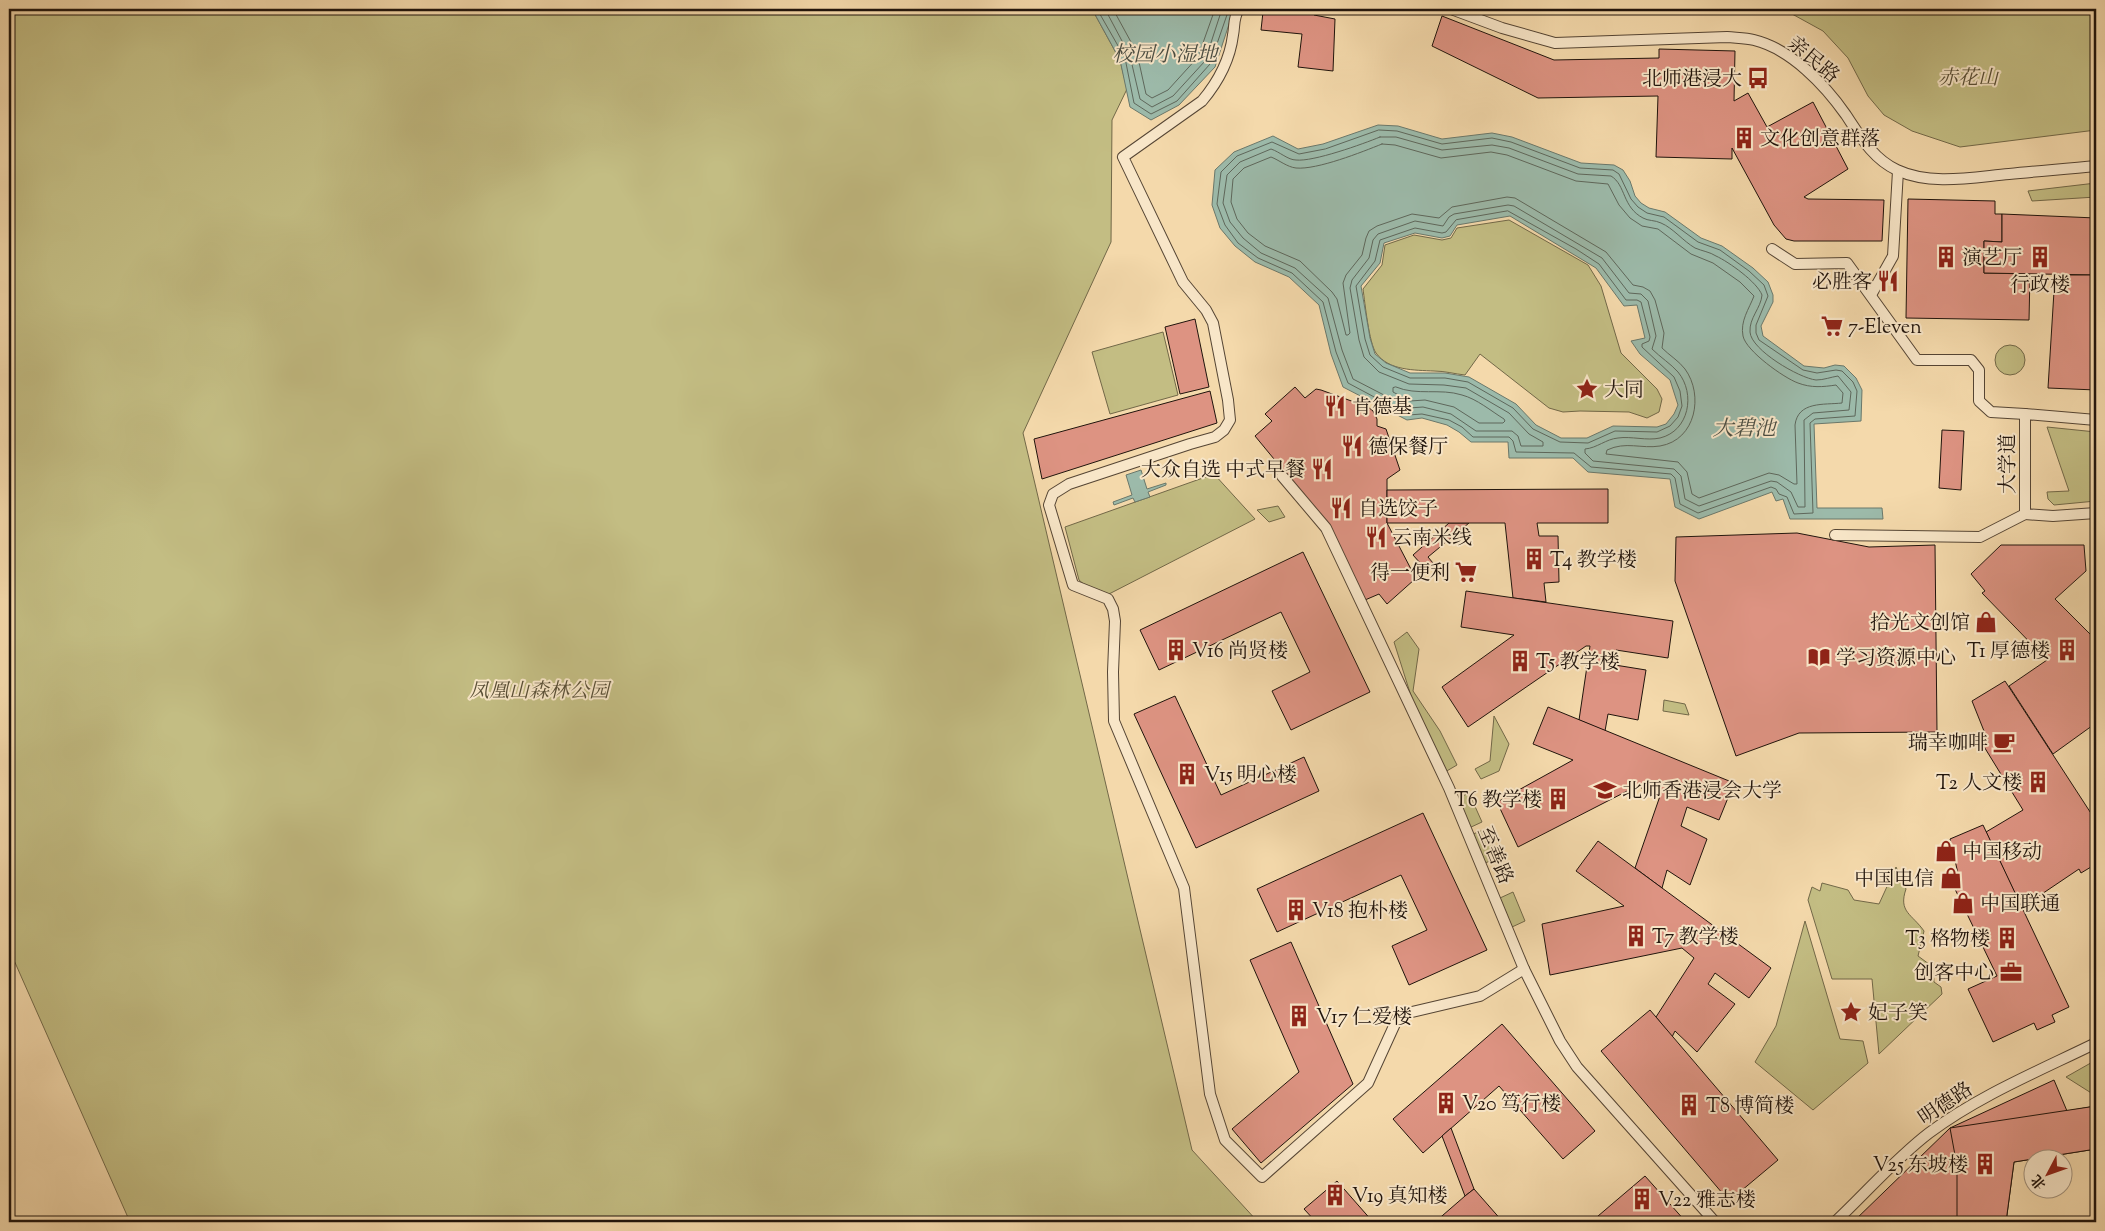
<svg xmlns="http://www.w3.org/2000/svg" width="2105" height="1231" font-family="'Sorts Mill Goudy','Noto Serif SC',serif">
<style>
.green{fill:#c3bd83;stroke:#726848}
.water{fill:#9cbaaa;stroke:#6a786b;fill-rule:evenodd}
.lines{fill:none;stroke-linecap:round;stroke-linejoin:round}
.shore{stroke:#5e675b;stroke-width:1}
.building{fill:#dd9382;stroke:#20140c}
.service-casing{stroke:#554534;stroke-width:12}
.service{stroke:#f8e6c8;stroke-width:10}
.labels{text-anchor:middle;stroke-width:4;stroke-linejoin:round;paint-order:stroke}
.street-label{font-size:20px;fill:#20140c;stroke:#f8e6c8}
.park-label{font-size:20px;font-style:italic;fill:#594f36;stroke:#f8e6c8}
.poi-label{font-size:20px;fill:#20140c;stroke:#f8e6c8;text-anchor:start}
.water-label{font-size:21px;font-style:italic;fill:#4b4e43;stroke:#f8e6c8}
</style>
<rect width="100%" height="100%" fill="#f4d9ab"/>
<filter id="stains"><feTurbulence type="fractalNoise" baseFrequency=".004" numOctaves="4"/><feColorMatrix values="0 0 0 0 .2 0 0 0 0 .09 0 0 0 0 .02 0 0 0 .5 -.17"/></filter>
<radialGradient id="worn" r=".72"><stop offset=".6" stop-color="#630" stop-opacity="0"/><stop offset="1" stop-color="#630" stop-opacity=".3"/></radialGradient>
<!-- green -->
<g class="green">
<path d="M9 9H1092L1120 60 1127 89 1112 120 1111 242 1023 433 1192 1150 1258 1222H130L9 949Z"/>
<path d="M1783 9H2096V130L1960 147 1912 131 1884 115 1868 96 1848 58 1823 31Z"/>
<path d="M2096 183V197L2032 201 2028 191Z"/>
<path d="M1509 220 1588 265 1601 286 1621 353 1657 389 1662 399 1659 412 1647 418 1629 412 1580 411 1563 412 1549 408 1480 354 1465 375C1455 374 1445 371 1434 371 1415 370 1389 371 1376 353 1369 343 1365 303 1363 289L1382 265 1385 245 1414 235 1442 240 1451 238 1457 228Z"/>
<path d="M1163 332 1178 395 1110 414 1092 352Z"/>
<circle cx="2010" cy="360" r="15"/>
<path d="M2047 427 2096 432V501L2054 505 2048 499 2047 492 2069 491Z"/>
<path d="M1214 474 1255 519 1109 594 1087 587 1079 580 1065 527Z"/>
<path d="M1278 506 1285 517 1269 522 1257 510Z"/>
<path d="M1407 632 1419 649 1413 691 1440 731 1457 765 1445 772 1412 699 1394 642Z"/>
<path d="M1664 700 1685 704 1689 715 1663 711Z"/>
<path d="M1494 716 1509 744 1499 771 1481 779 1475 769 1490 761Z"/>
<path d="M1469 793 1482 822 1469 828 1456 799Z"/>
<path d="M1486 829 1498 858 1485 863 1473 834Z"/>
<path d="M1896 867 1906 889C1898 912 1912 914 1924 931L1918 956 1933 967 1934 982 1941 987 1942 994 1879 1054 1872 979H1832L1808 900 1812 887 1820 891 1822 883 1848 890 1854 900 1879 904Z"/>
<path d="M1513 892 1525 921 1512 927 1500 898Z"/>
<path d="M1805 921 1840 1039 1863 1041 1868 1063 1813 1110 1755 1062 1776 1026Z"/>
<path d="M2096 1060V1096L2066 1077Z"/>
</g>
<!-- water -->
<g class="water">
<path d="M1092 9H1234L1215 67 1179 105 1151 120 1130 107 1120 60Z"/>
<path d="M1378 125 1398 126 1442 139 1492 133 1512 137 1581 163 1614 165 1623 170 1630 181 1635 196 1641 203 1649 208 1665 212 1701 238 1722 246 1753 268 1768 282 1773 295V302L1761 326 1763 336 1804 366 1824 368 1835 365 1844 366 1856 378 1862 390 1861 421 1814 424 1817 508H1882L1883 519H1790L1783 499 1776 501 1772 492 1699 519 1675 507 1670 479 1588 472 1573 458H1509L1508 442H1471L1459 432 1447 425 1422 418 1407 420 1343 387 1331 354 1319 305 1289 277 1255 262 1235 246 1220 228 1212 205 1215 170 1234 152 1273 136 1298 149 1323 144ZM1510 216 1596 268 1624 306 1637 305 1645 338 1631 341 1640 354 1670 380 1678 405 1674 414 1666 424 1657 427 1613 426 1587 438H1561L1536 425 1516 404 1469 377 1445 373H1410L1386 363 1375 354 1370 338 1361 286 1380 263 1384 243 1415 233 1442 238 1450 236 1457 225Z"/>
<path d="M1141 470 1147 489 1166 483V485L1148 492 1150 497 1135 502 1133 498 1114 505 1113 502 1132 495 1126 475Z"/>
</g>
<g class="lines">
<!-- shore -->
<g class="shore">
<path d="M1097 9 1125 58 1134 103 1151 114 1177 101 1210 64 1229 9"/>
<path d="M1105 9 1130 56 1140 99 1152 107 1173 96 1205 61 1222 9"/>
<path d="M1113 9 1137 53 1146 94 1152 98 1168 90 1198 57 1215 9"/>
<path d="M1379 130 1397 131 1442 144 1492 138 1511 142 1580 168 1613 170 1619 174 1631 199 1638 207 1647 213 1664 217 1698 242 1720 250 1749 271 1764 285 1768 296 1756 325V333L1759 340 1803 370 1817 373 1836 370 1842 371 1853 382 1857 391 1855 416 1815 419 1810 423 1813 513 1794 514 1787 497 1779 494 1776 489 1771 487 1698 513 1680 504 1675 478 1671 474 1591 467 1574 453 1516 452 1513 441 1509 437H1473L1462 427 1449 420 1422 414 1408 415 1348 383 1336 352 1323 302 1292 273 1258 258 1238 243 1225 225 1217 204 1221 172 1237 156 1272 142 1299 154 1325 149Z"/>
<path d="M1380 137H1396L1442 150 1492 145 1509 148 1578 174 1611 176C1626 185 1622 207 1643 218 1648 221 1655 220 1661 223 1673 228 1683 241 1695 248 1702 251 1710 252 1716 256 1729 262 1757 282 1762 295 1761 308 1749 318 1750 332 1751 350 1799 378 1816 380 1824 380 1831 377 1838 376L1851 392 1849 410 1813 413 1804 420 1805 507H1798L1791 492 1777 482 1771 481 1699 506 1685 499 1681 476 1674 469 1593 461 1585 453V449C1597 448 1606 439 1618 438 1631 436 1647 441 1660 438 1689 431 1696 394 1678 372 1671 364 1660 357 1652 349L1656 336 1648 301 1641 294 1629 293 1602 258 1514 206 1508 205 1454 214 1449 217 1443 226 1415 221 1378 234 1373 240 1369 258 1352 280 1350 288 1359 340 1364 357 1379 372 1409 384 1444 385 1466 388 1509 413 1529 434 1543 442V446H1521L1518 436 1512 431H1476L1451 414 1423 407 1409 408 1353 379 1342 350 1328 298 1295 268 1261 253 1243 238 1230 222 1223 203 1227 175 1240 162 1271 149C1280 152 1288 160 1296 160 1313 162 1363 144 1380 137Z"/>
<path d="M1382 144 1395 145 1441 158 1491 152 1507 155 1576 181 1608 184 1619 205 1630 218 1642 226 1658 229 1691 254 1713 263 1740 282 1754 296C1749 309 1740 321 1743 336 1746 351 1784 378 1798 383 1811 388 1823 387 1836 385L1843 393 1842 403C1824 405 1798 401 1795 425L1797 484H1794L1779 475 1769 473 1699 498 1692 494 1687 472 1678 462 1606 454 1607 450C1626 441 1641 449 1660 446 1696 440 1704 395 1685 369 1679 361 1669 355 1662 348L1664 333 1655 300 1650 291 1643 287 1633 285 1606 252 1515 198 1507 197 1452 207 1439 218 1412 214 1377 226 1369 231 1366 238 1362 255 1346 275 1343 283 1350 333 1348 335H1346L1337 299 1332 292 1300 261 1265 246 1248 233 1237 219 1231 202 1233 179 1244 168 1271 157C1279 160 1287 167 1296 168 1317 170 1362 152 1382 144Z"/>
<path d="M1508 211 1576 249 1599 264 1626 300H1637L1641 302 1650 337 1649 341 1642 344V347L1674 377 1680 391 1682 406 1678 417 1670 426 1657 432 1615 431 1588 443 1560 442 1533 429 1513 408 1468 382 1445 378H1410L1383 367 1370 355 1365 339 1356 286 1375 261 1380 240 1415 228 1442 233 1446 232 1456 220Z"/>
<path d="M1396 387C1417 396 1440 388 1462 395 1477 399 1491 411 1504 419L1505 421 1503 423H1479L1454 407 1425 400 1410 401 1393 392V388Z"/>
</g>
</g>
<!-- building -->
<g class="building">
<path d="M1295 9H1315L1314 15 1335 19 1333 71 1298 67 1302 34 1261 30 1263 12 1295 14Z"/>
<path d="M1442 16 1554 60 1659 58V49L1735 51 1734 101 1748 93 1767 127 1813 102 1848 169 1804 197 1808 199 1884 200 1882 241H1794L1786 239 1774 225 1732 148V159L1656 157 1658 96 1538 98 1432 46Z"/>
<path d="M1908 199 1995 201V214H2002V242L1984 241V273L2030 274 2029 320 1906 318Z"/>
<path d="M2002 214 2096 218V275L1984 273V241L2002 242Z"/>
<path d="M2055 275H2096V390L2048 388Z"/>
<path d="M1195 319 1209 387 1180 394 1165 327Z"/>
<path d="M1295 387 1305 398 1316 389 1321 390 1368 407 1373 411 1377 419V426L1386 429 1400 470 1387 479V523L1412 571 1421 564 1413 555 1449 523H1469L1428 557 1433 563 1387 604 1379 594 1365 600 1326 522 1255 436 1272 421 1265 414Z"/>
<path d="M1210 391 1217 423 1042 479 1034 439Z"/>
<path d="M1942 430 1964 431 1961 490 1939 488Z"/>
<path d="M1608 489V523H1537L1539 536H1558L1559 582 1544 583 1546 602 1513 598 1505 523H1387V490Z"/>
<path d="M1797 533 1869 547 1935 545 1937 732 1799 733 1736 756 1675 581 1676 537Z"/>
<path d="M2001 545H2084L2086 571 2055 599 2096 640V723L2053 754 2009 686 2047 660 1982 593 1985 591 1971 574Z"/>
<path d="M1303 552 1370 692 1291 730 1272 691 1310 672 1281 612 1159 670 1140 630Z"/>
<path d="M1466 591 1673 621 1668 658 1616 650 1615 665 1646 670 1638 720 1608 714 1605 731 1579 720 1590 646H1586L1468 727 1442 687 1514 635 1461 627Z"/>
<path d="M2005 681 2096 821V856L2094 858 2096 864 2081 873 2079 869 2027 904 2023 897 2018 900 1986 832 2023 810 1983 745 1988 741 1972 701Z"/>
<path d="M1175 696 1221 795 1304 757 1319 791 1196 848 1134 714Z"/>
<path d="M1548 707 1734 783 1719 820 1687 807 1681 826 1707 839 1690 885 1667 870 1662 888 1635 868 1660 796 1637 786 1518 847 1497 802 1573 760 1533 744Z"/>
<path d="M1423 813 1487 950 1409 985 1392 946 1427 930 1401 875 1277 932 1257 889Z"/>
<path d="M1983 825 2069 1007 2052 1015 2055 1022 2037 1030 2034 1023 1993 1042 1968 989 1997 976 1953 885 1960 882 1950 839Z"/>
<path d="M1598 841 1771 968 1749 998 1715 973 1708 984 1735 1004 1697 1052 1675 1031 1672 1037 1656 1017 1694 958 1682 948 1550 975 1542 924 1624 906 1576 871Z"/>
<path d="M1291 942 1353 1084 1261 1163 1232 1129 1299 1072 1250 960Z"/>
<path d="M1650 1010 1778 1160 1729 1201 1601 1051Z"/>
<path d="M1502 1024 1595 1131 1563 1159 1499 1086 1423 1153 1393 1119Z"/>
<path d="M2054 1080 2067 1111 2096 1106V1149L2014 1162 2006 1222H2011H1853L1950 1128Z"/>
<path d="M2096 1106V1149L2014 1162 2006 1222H1957V1166L1950 1128Z"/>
<path d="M1451 1128 1474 1189 1465 1196 1442 1136Z"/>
<path d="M1645 1176 1686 1222H1591Z"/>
<path d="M1337 1181 1373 1222H1316L1304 1209Z"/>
<path d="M1474 1189 1503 1222H1435L1465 1196Z"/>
</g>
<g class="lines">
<!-- service casing -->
<g class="service-casing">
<g id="service">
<path d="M1239 9C1233 18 1235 25 1233 35 1230 59 1218 82 1202 101L1123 157 1183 282 1206 310 1213 323 1228 400 1230 420 1224 430 1215 437 1190 444 1069 484 1053 494 1049 505 1073 585 1108 599 1113 609 1115 621 1113 672 1114 721 1184 888 1210 1094 1225 1140 1262 1177 1368 1083 1399 1015 1480 996 1524 969"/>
<path d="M1451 9 1502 28 1555 43 1727 37C1736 38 1746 38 1754 40 1791 49 1825 85 1846 115 1860 136 1873 159 1897 170 1931 186 1974 177 2009 174 2038 171 2067 169 2096 166"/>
<path d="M1772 249 1795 264 1847 263 1917 360H1971L1979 370V401L1991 412 2025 414"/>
<path d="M1871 295 1893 256 1898 171"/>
<path d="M2096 420 2025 414V514L2053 516 2096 513"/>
<path d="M1282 476 1326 528 1449 788 1524 969 1560 1041 1577 1067 1715 1222"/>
<path d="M1835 535 1980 537 2025 514"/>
<path d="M1835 1222C1866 1193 1895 1159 1929 1133 1980 1095 2039 1071 2096 1043"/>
</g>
</g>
<!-- service -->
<use href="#service" class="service"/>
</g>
<!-- icons -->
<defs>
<g id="bus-bare" transform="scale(1.725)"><path d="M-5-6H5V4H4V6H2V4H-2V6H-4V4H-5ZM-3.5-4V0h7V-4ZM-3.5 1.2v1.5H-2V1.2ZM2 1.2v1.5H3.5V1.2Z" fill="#8f2418" stroke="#f8e6c8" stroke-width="2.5" paint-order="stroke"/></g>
<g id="building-bare" transform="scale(1.725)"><path d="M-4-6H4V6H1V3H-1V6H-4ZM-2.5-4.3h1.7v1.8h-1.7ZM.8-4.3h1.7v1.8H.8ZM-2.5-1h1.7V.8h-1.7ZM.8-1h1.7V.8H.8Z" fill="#8f2418" stroke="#f8e6c8" stroke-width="2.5" paint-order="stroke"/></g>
<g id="restaurant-bare" transform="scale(1.725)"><path d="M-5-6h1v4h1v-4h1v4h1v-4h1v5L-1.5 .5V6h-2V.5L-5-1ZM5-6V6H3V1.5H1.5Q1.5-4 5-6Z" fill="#8f2418" stroke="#f8e6c8" stroke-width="2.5" paint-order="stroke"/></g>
<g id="supermarket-bare" transform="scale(1.725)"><path d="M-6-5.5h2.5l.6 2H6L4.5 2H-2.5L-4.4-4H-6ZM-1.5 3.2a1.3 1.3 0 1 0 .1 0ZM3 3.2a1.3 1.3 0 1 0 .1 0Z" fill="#8f2418" stroke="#f8e6c8" stroke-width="2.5" paint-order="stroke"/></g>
<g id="sight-bare" transform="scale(1.725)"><path d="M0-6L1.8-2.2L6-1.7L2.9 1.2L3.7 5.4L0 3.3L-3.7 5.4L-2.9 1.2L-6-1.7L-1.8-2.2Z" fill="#8f2418" stroke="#f8e6c8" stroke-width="2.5" paint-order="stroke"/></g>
<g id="shop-bare" transform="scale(1.725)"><path d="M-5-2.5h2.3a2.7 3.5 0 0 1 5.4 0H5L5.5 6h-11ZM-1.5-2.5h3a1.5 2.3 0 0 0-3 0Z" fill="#8f2418" stroke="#f8e6c8" stroke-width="2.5" paint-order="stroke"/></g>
<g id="library-bare" transform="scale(1.725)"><path d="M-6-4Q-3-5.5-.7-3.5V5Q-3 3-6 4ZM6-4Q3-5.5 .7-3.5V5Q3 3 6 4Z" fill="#8f2418" stroke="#f8e6c8" stroke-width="2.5" paint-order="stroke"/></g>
<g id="cafe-bare" transform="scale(1.725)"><path d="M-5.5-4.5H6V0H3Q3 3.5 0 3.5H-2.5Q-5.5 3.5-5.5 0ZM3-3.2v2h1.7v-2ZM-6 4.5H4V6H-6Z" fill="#8f2418" stroke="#f8e6c8" stroke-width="2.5" paint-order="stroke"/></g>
<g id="university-bare" transform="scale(1.725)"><path d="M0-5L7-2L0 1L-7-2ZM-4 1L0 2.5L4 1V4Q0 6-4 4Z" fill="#8f2418" stroke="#f8e6c8" stroke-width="2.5" paint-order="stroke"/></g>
<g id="office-bare" transform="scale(1.725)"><path d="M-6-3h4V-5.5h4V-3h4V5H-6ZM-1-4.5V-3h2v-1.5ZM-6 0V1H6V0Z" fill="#8f2418" stroke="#f8e6c8" stroke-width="2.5" paint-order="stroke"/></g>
</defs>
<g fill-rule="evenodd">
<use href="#bus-bare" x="1758" y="78"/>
<use href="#building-bare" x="1744" y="138"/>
<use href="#building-bare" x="1946" y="257"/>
<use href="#building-bare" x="2040" y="257"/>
<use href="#restaurant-bare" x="1888" y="281"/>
<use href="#supermarket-bare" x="1832" y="326"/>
<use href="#sight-bare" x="1587" y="389"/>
<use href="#restaurant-bare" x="1335" y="406"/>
<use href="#restaurant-bare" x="1352" y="446"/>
<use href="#restaurant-bare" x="1322" y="469"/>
<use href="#restaurant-bare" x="1341" y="508"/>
<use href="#restaurant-bare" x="1376" y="537"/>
<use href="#building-bare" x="1534" y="559"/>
<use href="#supermarket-bare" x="1466" y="572"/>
<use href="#shop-bare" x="1986" y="622"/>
<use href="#building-bare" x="1176" y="650"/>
<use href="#building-bare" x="2067" y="650"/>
<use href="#library-bare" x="1819" y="657"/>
<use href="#building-bare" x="1520" y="661"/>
<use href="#cafe-bare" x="2004" y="742"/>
<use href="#building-bare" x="1187" y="774"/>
<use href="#building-bare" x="2038" y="782"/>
<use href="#university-bare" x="1605" y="790"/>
<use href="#building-bare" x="1558" y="799"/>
<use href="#shop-bare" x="1946" y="851"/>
<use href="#shop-bare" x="1951" y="878"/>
<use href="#shop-bare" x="1963" y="903"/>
<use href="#building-bare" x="1296" y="910"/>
<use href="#building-bare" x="1636" y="936"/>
<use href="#building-bare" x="2007" y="938"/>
<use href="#office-bare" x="2011" y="972"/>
<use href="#sight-bare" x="1851" y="1012"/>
<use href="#building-bare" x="1299" y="1016"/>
<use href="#building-bare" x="1446" y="1103"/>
<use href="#building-bare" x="1689" y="1105"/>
<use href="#building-bare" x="1985" y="1164"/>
<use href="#building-bare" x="1335" y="1195"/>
<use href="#building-bare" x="1642" y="1199"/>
</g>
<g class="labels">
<!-- street labels -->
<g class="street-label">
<text transform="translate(1814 59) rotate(40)" y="7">亲民路</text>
<text transform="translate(2007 464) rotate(-90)" y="7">大学道</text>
<text transform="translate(1496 855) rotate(67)" y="7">至善路</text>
<text transform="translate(1945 1103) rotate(-34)" y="7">明德路</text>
</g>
<!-- park labels -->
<g class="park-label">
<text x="1968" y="84">赤花山</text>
<text x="539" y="697">凤凰山森林公园</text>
</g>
<!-- poi labels -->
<g class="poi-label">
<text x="1742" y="85" text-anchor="end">北师港浸大</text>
<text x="1760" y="145">文化创意群落</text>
<text x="1962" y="264">演艺厅</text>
<text x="1872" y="288" text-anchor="end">必胜客</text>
<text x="2040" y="291" text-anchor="middle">行政楼</text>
<text x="1848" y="333">7-Eleven</text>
<text x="1604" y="396">大同</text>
<text x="1352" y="413">肯德基</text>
<text x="1368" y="453">德保餐厅</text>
<text x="1305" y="476" text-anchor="end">大众自选 中式早餐</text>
<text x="1358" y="515">自选饺子</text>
<text x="1392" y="544">云南米线</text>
<text x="1550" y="566">T4 教学楼</text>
<text x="1450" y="579" text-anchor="end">得一便利</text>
<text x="1970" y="629" text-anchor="end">拾光文创馆</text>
<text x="1192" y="657">V16 尚贤楼</text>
<text x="2050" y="657" text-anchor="end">T1 厚德楼</text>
<text x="1836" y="664">学习资源中心</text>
<text x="1536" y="668">T5 教学楼</text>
<text x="1988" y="749" text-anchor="end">瑞幸咖啡</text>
<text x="1204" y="781">V15 明心楼</text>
<text x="2022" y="789" text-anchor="end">T2 人文楼</text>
<text x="1622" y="797">北师香港浸会大学</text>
<text x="1542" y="806" text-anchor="end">T6 教学楼</text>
<text x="1962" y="858">中国移动</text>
<text x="1934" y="885" text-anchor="end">中国电信</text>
<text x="1980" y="910">中国联通</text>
<text x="1312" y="917">V18 抱朴楼</text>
<text x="1652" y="943">T7 教学楼</text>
<text x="1990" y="945" text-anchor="end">T3 格物楼</text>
<text x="1994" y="979" text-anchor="end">创客中心</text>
<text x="1868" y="1019">妃子笑</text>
<text x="1316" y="1023">V17 仁爱楼</text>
<text x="1462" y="1110">V20 笃行楼</text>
<text x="1706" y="1112">T8 博简楼</text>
<text x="1968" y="1171" text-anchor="end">V25 东坡楼</text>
<text x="1352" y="1202">V19 真知楼</text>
<text x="1658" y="1206">V22 雅志楼</text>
</g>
<!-- water labels -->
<g class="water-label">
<text x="1165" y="61">校园小湿地</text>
<text x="1744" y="435">大碧池</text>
</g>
</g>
<!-- margin -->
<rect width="2105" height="1231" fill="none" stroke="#f4d9ab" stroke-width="30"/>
<rect x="10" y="10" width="2085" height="1211" fill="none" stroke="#20140c" stroke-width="2.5"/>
<rect x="15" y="15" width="2075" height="1201" fill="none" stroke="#20140c"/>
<!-- north arrow -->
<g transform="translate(2048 1174) rotate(229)"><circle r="24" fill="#f8e6c8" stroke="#a2927d"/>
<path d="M0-4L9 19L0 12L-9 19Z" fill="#8f2418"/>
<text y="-8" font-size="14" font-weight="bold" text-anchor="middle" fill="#20140c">北</text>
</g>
<rect width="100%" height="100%" filter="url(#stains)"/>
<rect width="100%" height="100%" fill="url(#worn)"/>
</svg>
